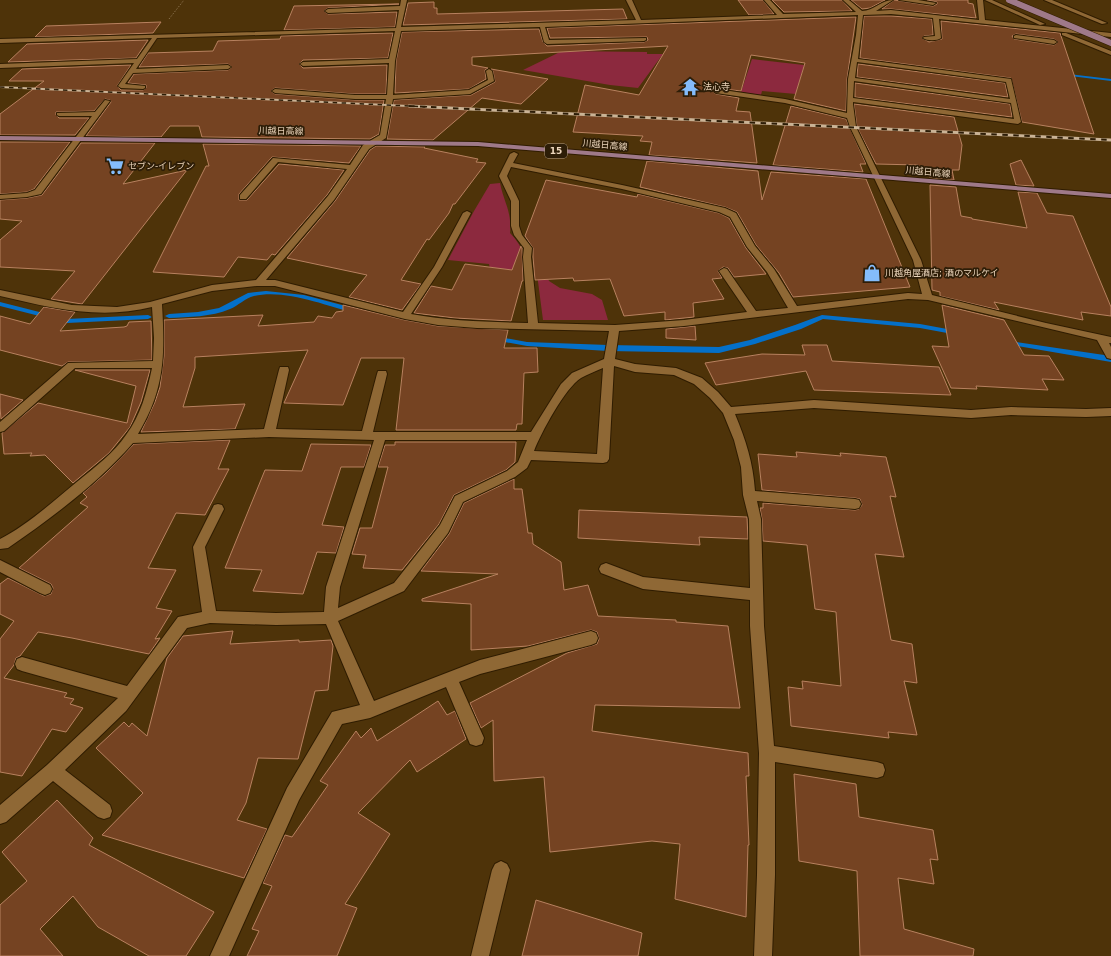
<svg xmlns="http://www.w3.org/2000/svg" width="1111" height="956" font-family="'DejaVu Sans','Noto Sans JP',sans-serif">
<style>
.green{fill:#8c293e}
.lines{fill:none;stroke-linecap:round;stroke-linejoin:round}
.stream{fill:#0470c9;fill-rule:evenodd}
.building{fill:#754322;stroke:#b8815f;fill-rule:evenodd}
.minor-casing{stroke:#2f1c01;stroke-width:2}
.major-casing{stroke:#2f1c01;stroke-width:2}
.path{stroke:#886f4b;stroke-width:1;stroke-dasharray:1.5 1.5;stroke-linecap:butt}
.minor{fill:#8f6835;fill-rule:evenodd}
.major{fill:#9f7989;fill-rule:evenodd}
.rail-far1-casing{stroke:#cab396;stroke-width:2}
.rail-casing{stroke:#cab396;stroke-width:3}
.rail-far1{stroke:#2d1d07;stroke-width:1.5;stroke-dasharray:4.5;stroke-linecap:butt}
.rail{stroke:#2d1d07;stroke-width:2;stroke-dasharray:5.5;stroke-linecap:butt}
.major-bridge-casing{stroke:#2f1c01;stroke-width:7;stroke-linecap:butt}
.major-bridge{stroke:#9f7989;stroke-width:6}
.labels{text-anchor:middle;stroke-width:3.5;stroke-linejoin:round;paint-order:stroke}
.far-poi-label{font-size:9px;fill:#ecd6bc;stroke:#2d1d07;text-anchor:start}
.far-street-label{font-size:9px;fill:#ecd6bc;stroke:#2d1d07}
.shield{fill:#2d1d07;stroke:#b39e86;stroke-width:1}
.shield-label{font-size:9px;font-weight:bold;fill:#ecd6bc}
</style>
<rect width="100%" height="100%" fill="#4e3309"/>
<!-- green -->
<g class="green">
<path d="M562 51 647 52V54H663L638 88 610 85 523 70Z"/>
<path d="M752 59 804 65 796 94 762 91 761 95 741 92Z"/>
<path d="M500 183C504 203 512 211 510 233 523 247 524 253 523 272L490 269 489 264 448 260 474 211 490 184Z"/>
<path d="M533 243 549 281 560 288 592 294 602 300 608 320H543Z"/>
</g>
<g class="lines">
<!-- stream -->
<g class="stream">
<path d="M1060 73 1111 79V81L1062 75H1060Z"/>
<path d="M266 291 304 295 357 309 358 311 354 313C324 305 285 289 254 296 245 298 238 306 230 309 211 317 189 317 169 318L165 316 169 314 198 312 219 308 248 293Z"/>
<path d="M0 302 67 319 148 315 152 317 148 319 67 323 0 306Z"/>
<path d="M822 315 920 324 958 331 962 333 958 335 920 328 823 319 801 329 755 344 719 353 608 351 527 346 494 340 490 338 494 336 527 342 608 345 719 347 750 340 795 325Z"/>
<path d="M1003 340 1111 356V362L1006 344 1002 342Z"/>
</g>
</g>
<!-- building -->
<g class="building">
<path d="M738 0H763L774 14 749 15Z"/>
<path d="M772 0H842L852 11 784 12Z"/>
<path d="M851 0H885L870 8 862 9Z"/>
<path d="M894 0 933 6 937 4V2L927 0H968V3L973 4 976 18 891 9H882Z"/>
<path d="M434 2V8H437V14L623 9 627 19 403 25 408 3Z"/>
<path d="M396 4H399L328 8 324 11 328 14 397 12 395 27 284 30 294 6Z"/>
<path d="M864 16H891L932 19 933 35 924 36 922 38 929 42 942 39 941 21 1060 33 1094 134 1022 122 1011 78 860 58ZM1016 34 1054 39 1058 42 1054 45 1014 39 1012 36Z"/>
<path d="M856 17 847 79 846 111 794 99 805 63 751 55 741 91 716 88 712 91 716 94 739 98 736 111 750 112 757 163 649 155 652 142 640 141 643 136 573 132 585 85 639 95 668 46 472 57V65L488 68 485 70 486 79 469 89 395 93 396 61 402 32 539 29 543 42 547 46 644 42 648 40 647 37 550 38 547 28Z"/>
<path d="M161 22 153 33 35 37 46 26Z"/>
<path d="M393 33 388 58 303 60 299 64 303 68 387 65 386 94H355L275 88 271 91 275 94 355 100H384L379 134 370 139 202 137 199 126H170L161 137 86 136 111 102 110 100 105 99 94 111 56 112V115L59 118H89L75 135H0V114L44 81H9L22 69 131 65 117 86 121 90H143L146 88V85L128 83 134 74 228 70 232 67 228 64 139 67 148 53 213 51 218 41 280 39 281 36Z"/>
<path d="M148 40 136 58 8 62 27 44Z"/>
<path d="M858 64 1005 83 1008 97 857 77Z"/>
<path d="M491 69 548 79 521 104 482 98 433 140 387 139 394 100 471 95 495 82 493 71Z"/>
<path d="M855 83 1010 104 1012 117 855 97Z"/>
<path d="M854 104 954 117 962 145 959 170H952L954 180 930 178 929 170 919 169 918 165 876 164 857 127Z"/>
<path d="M791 106 846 119 866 164H860L863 172 773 165Z"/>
<path d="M0 142H70L34 189 27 192 0 194Z"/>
<path d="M81 143H155L123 184 187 170 82 304 51 299 75 271 0 267V240L22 221 0 219V200L27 198 42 195Z"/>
<path d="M203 144 361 146 349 163 272 157 239 194V200H247L279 164 344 170 327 195 275 255 272 254 267 260 238 257 224 277 153 272 206 166H209Z"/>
<path d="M376 146 425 147 424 148 478 159 476 162 486 163 455 204H453L449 213 429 240 427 239 401 280 421 284 402 310 349 297 367 275 287 258 335 201 370 150Z"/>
<path d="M1021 160 1034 186 1016 185 1010 164Z"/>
<path d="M647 161 758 171 762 200 771 172 866 179 910 287 793 297 779 273 756 245 737 212 725 207 640 187Z"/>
<path d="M546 180 637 197 638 194 719 213 729 218 746 248 766 274 734 277 728 268 723 267 718 271 722 278 712 279 724 299 693 303 694 317 665 320V312L624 316 610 279 574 281 573 278 535 280 533 257V248L525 236Z"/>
<path d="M930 185 956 187 961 216 972 218V219L1027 228 1018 192 1037 193 1047 213 1073 216 1111 307V316L1081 312 1083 320 994 302 999 310 940 296V292L932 290Z"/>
<path d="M521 246 522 248 523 281H522L511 321 455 318 414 313 431 286 452 290 465 264 512 270Z"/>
<path d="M343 305 405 320 438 326 508 330 504 348H537L538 372 524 373 522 424H517L516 430H396L404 358H361L343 405 284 403 308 350 195 357V368L183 407 245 404 235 429 141 432 155 402 160 387 164 356V320L263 315 258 326 314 322 318 316 332 318 336 312 343 311Z"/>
<path d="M942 305 1004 320 1024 355 1049 356 1064 380 1042 379 1048 390 976 386 977 389 951 388 932 346 949 347Z"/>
<path d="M44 307 75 312 60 331 124 327 127 326 129 322 151 321 152 360 68 362 62 366 0 350V316L30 324Z"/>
<path d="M695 326 696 340 666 338V329Z"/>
<path d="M802 345H827L832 361 939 367 951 395 814 390 806 371 716 385 705 363 762 354 805 355Z"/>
<path d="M75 370H150L141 402 130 427 109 453 73 483 45 455 30 456 32 453 4 454 2 433 38 403 127 423 136 386Z"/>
<path d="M0 394 23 400 1 419 0 408Z"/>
<path d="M230 440 218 469H229L205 515 176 513 148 568 176 570 156 608 172 611 155 639 160 638 149 654 72 638 38 632 20 656 16 658 14 665 4 678 67 693 64 697 74 699 70 704 83 708 66 732 52 729 22 776 0 772V639L14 621 0 614V584L8 578 44 596 51 594 53 588 51 584 19 568 88 507 80 503 87 497 83 493 106 473 134 444Z"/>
<path d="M395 442H516L515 462 506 470 454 495 439 524 402 570 363 568 366 555 352 554 360 528H372L388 467H378L385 445H395Z"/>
<path d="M311 444 371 445 364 467H341L322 525 344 527 336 553 317 552 303 594 253 591 262 570 225 568 265 470 302 471Z"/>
<path d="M796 452 841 456 840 453 886 457 896 497 890 496 904 557 875 554 891 640 912 644 917 683 904 681 917 735 888 732 889 738 791 726 788 687 803 689 802 681 841 686 836 612 815 609 807 545 763 541 762 519 760 508H763V503L855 510 859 509 862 505 860 499 855 498 762 490 758 454 797 457Z"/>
<path d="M514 479V489H522L528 533H532L533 544 561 562 564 590 588 585 598 616 676 620V622L728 626 740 708 595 705 592 731 748 753 749 776H746L749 845H748L746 917 675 899 680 844 652 841 550 852 544 777 494 781 493 720 481 728 470 703 567 653 597 644 599 639 597 632 591 630 528 646 471 650V604L422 601V599L498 574 421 571 449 534 464 503Z"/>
<path d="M579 510 747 517 748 539 699 537 700 545 578 538Z"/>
<path d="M233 631 230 644 299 640V642L331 640 333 646 328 690 315 691 298 759 258 758 246 803 237 820 267 829 244 878 102 835 143 793 96 748 124 722 129 727 132 723 147 736 167 658 183 636Z"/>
<path d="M438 701 447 715 455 711 466 739 417 772 410 760 358 813 390 834 345 904 357 908 337 956H247L259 931 252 929 272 886 263 883 285 835 292 837 328 785 320 781 356 731 361 738 371 728 377 741Z"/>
<path d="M794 774 856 784 859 817 933 830 938 860 930 859 934 884 898 878 904 929 974 949 973 956H860L857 871 799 861Z"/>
<path d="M57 800 93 838 89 845 214 912 186 956H149L98 927 73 896 40 929 63 956H0V905L27 881 2 852Z"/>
<path d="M536 900 642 933 638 956H522Z"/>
</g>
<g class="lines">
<!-- minor casing -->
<g class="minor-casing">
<g id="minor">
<path d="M401 0H407L401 27 636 20 626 0H632L641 20 777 15 764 0H770L783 14 856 12 843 0H849L862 11C874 11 881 0 893 0L876 11 891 10 979 20 977 0H983L985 20 1111 33V37L939 19 941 38C937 41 927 41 923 38L924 37 935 36 933 18 891 14 863 15 858 59 1011 79 1021 122 1018 124 853 102V104L856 127 921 260 932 295 1046 323 1111 337V343H1109L1111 347V359L1107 358 1097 340 928 300 908 299 684 326 619 331 615 359 635 364 676 368 702 378 718 392 731 407 814 400 971 410 1011 407 1086 409 1111 408V416L1086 417 1011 415 971 418 814 408 735 414C746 441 753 462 755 491L855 499 859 500 861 504 859 508 855 509 757 501 761 519 764 626 774 746 877 762 883 764 885 770 883 776 877 778 775 762V875L772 956H754L757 875 759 753 750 626V600L643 589 601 573 599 569 601 565 606 563 643 577 750 588 749 519 743 495 741 467 734 440 723 413 710 398 694 384 674 375 635 372 614 366 609 459 607 462 603 463 531 460 527 468 515 477 463 502 448 533 404 591 338 621 374 701 480 660 591 631 596 633 598 638 596 643 591 645 480 674 459 682 484 738 482 744 476 746 470 744 446 687 370 718 342 724 299 800 229 956H210L287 788 332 712 360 705 326 624 276 625 210 623 187 628 126 711 65 770 110 805 112 811 110 817 104 819 98 817 53 781 6 822 0 824V805L47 765 118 698 22 671 17 669 15 664 17 659 22 657 127 686 178 617 202 612 193 547 214 505 218 504 222 505 224 509 205 547 216 611 276 613 324 612 326 587 374 440 269 437 133 443C97 484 53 517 8 548L0 549V539C26 526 55 500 78 481 95 467 114 453 126 435 141 415 147 391 152 368H75L4 431 0 432V422L68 363 153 361 154 338 152 307C100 320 51 308 0 296V290L72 305 117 307 150 302 212 285 256 280 328 196 347 169 278 162 246 199H240V195L273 158 350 165 363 145 380 135 386 99H355L275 93 272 91 275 89 355 95H387L389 63 303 66 300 64 303 62 389 59 395 31 157 38 136 69 228 65 231 67 228 69 133 73 125 84 145 86V88L143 89 121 88 118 86 134 63 0 68V64L137 59 152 38 0 43V39L396 28 399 10 328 13 325 11 328 9 400 6ZM858 15 856 35 848 79 847 113 785 99 716 89 713 91 716 93 785 103 847 118 850 127 913 260 922 294 908 293 797 306 774 269 755 246 736 213 725 208 622 185 513 163 518 154 514 152 510 154 499 176 511 201V226L514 235 524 248 523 257 528 323C488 322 450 321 411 314L442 267 471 213 467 211 463 213 434 267 403 312 275 280H266L334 200 369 149 386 138 393 99 470 94 494 81 492 71 489 69 486 71 488 80 469 90 393 95 395 61 401 31 540 27 544 42 547 44 644 41 646 40V38L549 40 545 27ZM857 62 1006 82 1010 99 855 78ZM854 81 1011 103 1014 119 853 98ZM511 167 622 189 719 212 730 217 747 247 767 272 788 308 756 311 727 269 724 268 719 271 747 312 684 320 615 325 538 323 531 257 532 248 522 235 519 226V201L507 176ZM257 286H275L405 319 438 325 477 328 609 331 604 359 572 373 561 384 531 432H373L387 374 386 371H378L377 374 362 431 276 429 289 370 288 367H280L279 370 264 429 138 434C165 389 165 355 162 304L212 291ZM603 368 597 454 534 451C541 433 565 388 581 378 588 374 596 371 603 368ZM385 440H527L518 462 507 471 455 496 440 525 394 583 338 608 340 587Z"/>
<path d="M899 0H918L936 3 933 5Z"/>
<path d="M985 0H992L1045 24 1040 25Z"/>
<path d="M1044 0H1052L1107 23 1102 24Z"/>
<path d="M1062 33H1066L1111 51V55L1062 35Z"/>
<path d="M1016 35 1054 40 1057 42 1054 44 1014 38V36Z"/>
<path d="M105 100 110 101 41 194 27 197 0 199V195L27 193 35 190 92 116H59L57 115V113L95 112Z"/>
<path d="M0 560 50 585 52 589 50 593 45 595 40 593 0 572Z"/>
<path d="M501 861 507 864 510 870 489 956H471L492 870 495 864Z"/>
</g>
</g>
<!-- major casing -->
<g class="major-casing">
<path id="major" d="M0 136 478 142 1111 194V198L478 146 0 140Z"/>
</g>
<!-- path -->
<path class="path" d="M169 19 184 0"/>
<!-- minor -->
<use href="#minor" class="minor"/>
<!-- major -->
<use href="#major" class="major"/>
<!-- rail-far1 casing -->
<g class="rail-far1-casing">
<path id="rail-far1" d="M0 87 430 107"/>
</g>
<!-- rail casing -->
<g class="rail-casing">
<path id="rail" d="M409 106 1111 140"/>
</g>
<!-- rail-far1 -->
<use href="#rail-far1" class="rail-far1"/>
<!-- rail -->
<use href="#rail" class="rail"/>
<!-- major-bridge casing -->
<g class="major-bridge-casing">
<path id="major-bridge" d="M1009 0 1111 43"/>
</g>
<!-- major-bridge -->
<use href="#major-bridge" class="major-bridge"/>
</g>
<!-- icons -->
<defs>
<g id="temple-bare" transform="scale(1.38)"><path d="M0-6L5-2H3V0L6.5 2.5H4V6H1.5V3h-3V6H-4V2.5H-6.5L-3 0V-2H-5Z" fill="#84bcfb" stroke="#2d1d07" stroke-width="2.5" paint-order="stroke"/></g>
<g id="supermarket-bare" transform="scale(1.38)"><path d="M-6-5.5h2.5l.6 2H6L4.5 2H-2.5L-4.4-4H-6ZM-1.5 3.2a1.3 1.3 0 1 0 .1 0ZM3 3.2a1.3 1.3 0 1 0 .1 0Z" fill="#84bcfb" stroke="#2d1d07" stroke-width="2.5" paint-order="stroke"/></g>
<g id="shop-bare" transform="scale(1.38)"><path d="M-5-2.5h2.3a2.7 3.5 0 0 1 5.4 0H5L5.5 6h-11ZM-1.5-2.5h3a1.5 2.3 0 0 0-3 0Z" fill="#84bcfb" stroke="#2d1d07" stroke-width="2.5" paint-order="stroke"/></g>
</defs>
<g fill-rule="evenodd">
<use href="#temple-bare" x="690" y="87"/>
<use href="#supermarket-bare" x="115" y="166"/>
<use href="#shop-bare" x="872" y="273"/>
</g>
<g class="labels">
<!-- far-poi labels -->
<g class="far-poi-label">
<text x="703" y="90">法心寺</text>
<text x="128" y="169">セブン-イレブン</text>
<text x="885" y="276">川越角屋酒店; 酒のマルケイ</text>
</g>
<!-- far-street labels -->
<g class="far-street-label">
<text transform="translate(281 131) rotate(1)" y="3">川越日高線</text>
<text transform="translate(605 145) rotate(5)" y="3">川越日高線</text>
<text transform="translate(928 172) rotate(5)" y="3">川越日高線</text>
</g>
<!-- shield labels -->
<rect class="shield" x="545" y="144" width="22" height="14" rx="3"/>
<g class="shield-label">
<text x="556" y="154">15</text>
</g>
</g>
</svg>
